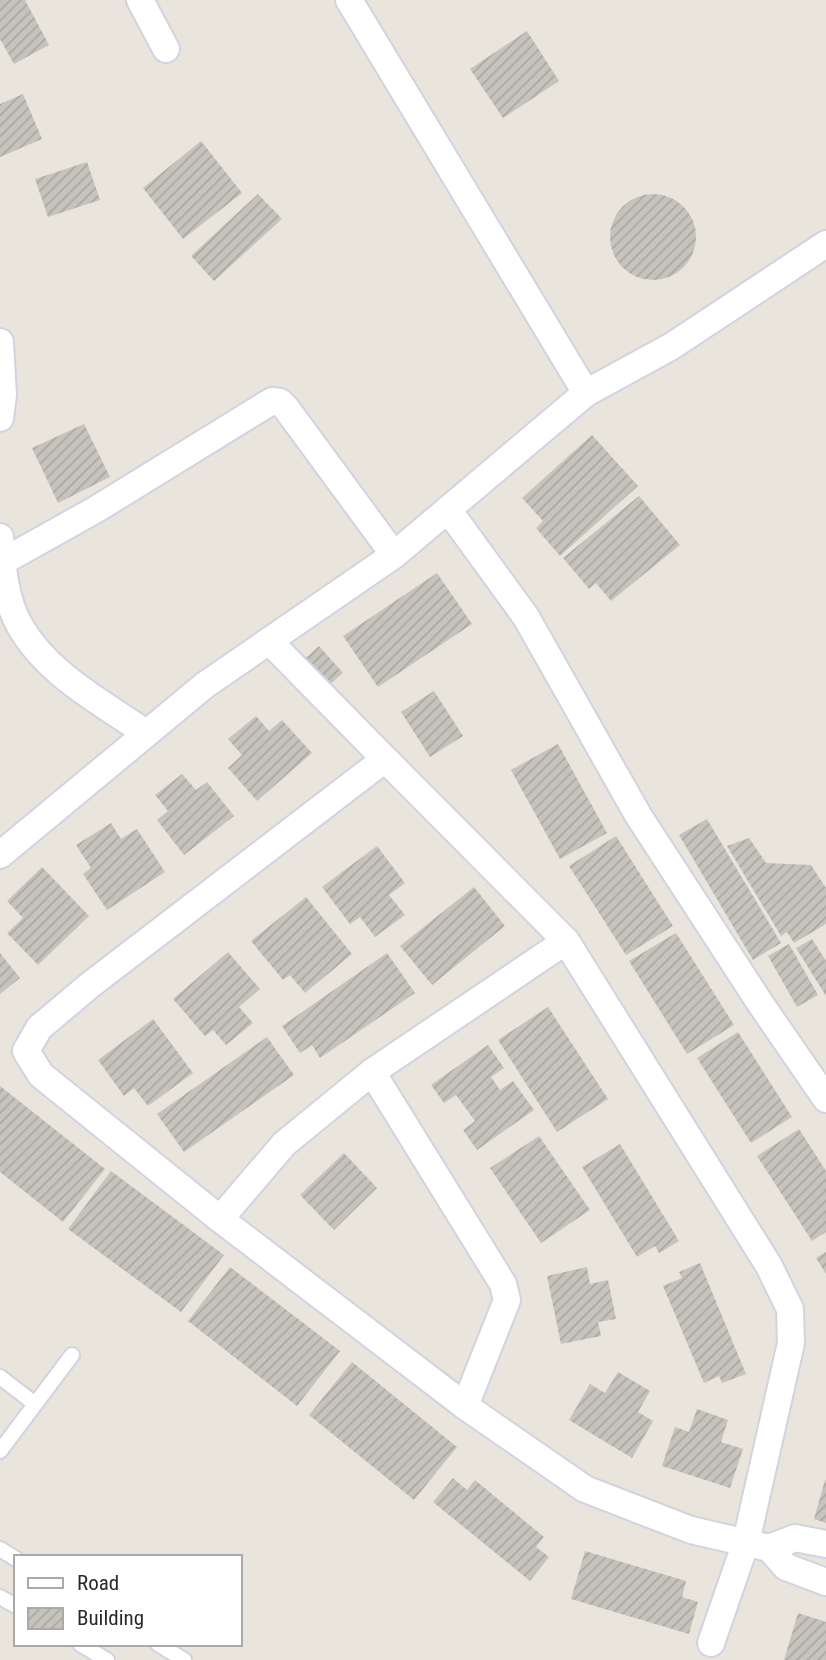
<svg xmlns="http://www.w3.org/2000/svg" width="826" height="1660" font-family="'Roboto Condensed',sans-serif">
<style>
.building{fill:url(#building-hatch)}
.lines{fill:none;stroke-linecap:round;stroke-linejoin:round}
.service-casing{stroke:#d2d3e0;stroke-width:18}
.minor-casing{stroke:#d2d3e0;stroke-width:30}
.service{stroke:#fff;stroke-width:14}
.minor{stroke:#fff;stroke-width:26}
</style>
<defs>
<pattern id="building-hatch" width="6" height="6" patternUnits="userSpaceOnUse" patternTransform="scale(1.75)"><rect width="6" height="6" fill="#c5c3bb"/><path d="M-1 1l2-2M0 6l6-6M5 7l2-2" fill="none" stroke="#a9a8a1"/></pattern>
</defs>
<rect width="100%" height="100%" fill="#e9e5dc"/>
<!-- building -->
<g class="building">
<path d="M0 0H25L49 45 14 64 0 39Z"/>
<path d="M527 31 559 81 503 118 470 69Z"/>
<path d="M23 94 42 139 0 157V104Z"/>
<path d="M201 141 242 193 183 239 143 188Z"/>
<path d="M87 162 100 200 48 217 35 179Z"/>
<circle cx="653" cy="237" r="43"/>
<path d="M258 194 282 219 214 281 191 256Z"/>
<path d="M84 424 110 477 58 503 32 448Z"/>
<path d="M592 435 638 486 560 556 536 528 543 521 522 498Z"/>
<path d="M639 496 680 545 611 601 596 583 589 589 563 558Z"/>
<path d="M437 573 472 624 378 687 343 636Z"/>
<path d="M319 646 343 673 329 685 306 658Z"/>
<path d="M434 691 463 736 430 757 401 712Z"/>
<path d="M256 716 269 731 282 720 312 753 257 801 228 768 242 755 228 739Z"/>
<path d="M558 744 607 833 560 859 511 770Z"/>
<path d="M182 774 196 790 207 782 234 816 184 855 157 820 168 811 155 795Z"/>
<path d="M707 819 781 943 753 960 679 835Z"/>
<path d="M111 823 121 839 137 829 165 872 107 910 83 874 91 868 76 845Z"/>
<path d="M616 836 673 926 626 955 569 866Z"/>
<path d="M749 838 766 863 811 865 826 888V924L794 943 787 932 781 936 727 846Z"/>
<path d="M377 846 405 883 389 895 405 915 375 937 360 917 350 924 322 887Z"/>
<path d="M42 867 89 916 38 965 7 933 23 918 7 901Z"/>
<path d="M474 887 505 926 432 985 400 946Z"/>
<path d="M306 897 352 954 305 993 290 975 283 980 251 941Z"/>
<path d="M676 933 734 1025 687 1054 629 961Z"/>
<path d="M812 939 826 961V996L796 948Z"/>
<path d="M789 944 818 995 797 1007 768 956Z"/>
<path d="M228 952 260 989 239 1007 253 1023 226 1045 213 1030 205 1036 173 999Z"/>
<path d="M0 953 20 978 0 994Z"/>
<path d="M387 953 415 993 320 1058 312 1045 300 1053 282 1026Z"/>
<path d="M548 1007 608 1099 557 1132 498 1040Z"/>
<path d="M153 1019 193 1073 148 1106 134 1088 124 1096 98 1060Z"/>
<path d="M738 1032 792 1117 751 1143 697 1058Z"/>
<path d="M267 1037 294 1075 184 1152 157 1114Z"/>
<path d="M488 1045 504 1068 491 1077 500 1090 513 1081 534 1110 477 1150 463 1130 475 1121 456 1095 444 1103 431 1085Z"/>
<path d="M0 1086 105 1169 63 1222 0 1172Z"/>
<path d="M799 1129 826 1171V1232L812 1241 757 1156Z"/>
<path d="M539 1136 590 1210 541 1243 490 1168Z"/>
<path d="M620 1144 679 1241 659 1253 655 1246 637 1257 582 1167Z"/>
<path d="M344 1153 377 1188 334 1230 300 1195Z"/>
<path d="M111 1171 224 1255 181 1312 68 1229Z"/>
<path d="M826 1252V1274L816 1258Z"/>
<path d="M700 1263 746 1374 722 1383 719 1376 704 1383 663 1286 682 1278 679 1272Z"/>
<path d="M230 1267 340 1351 297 1406 188 1321Z"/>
<path d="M587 1267 590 1284 608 1280 616 1319 598 1322 601 1336 561 1344 547 1276Z"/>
<path d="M352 1362 457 1447 414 1500 309 1415Z"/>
<path d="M618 1372 650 1391 638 1412 653 1421 632 1458 569 1420 590 1384 605 1393Z"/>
<path d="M697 1409 728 1420 721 1442 743 1449 730 1488 662 1466 675 1427 689 1432Z"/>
<path d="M453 1478 467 1490 475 1480 544 1537 536 1547 549 1557 530 1581 433 1502Z"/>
<path d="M825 1480H826V1523L814 1519Z"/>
<path d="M585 1551 686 1581 682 1597 698 1602 689 1634 571 1599Z"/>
<path d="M798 1613 826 1622V1660H784Z"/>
</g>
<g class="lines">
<!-- service casing -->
<g class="service-casing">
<g id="service">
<path d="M0 1377 35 1404"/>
<path d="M0 1451 72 1355"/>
<path d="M0 1549 16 1559"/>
<path d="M0 1597 16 1606"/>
<path d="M80 1644 107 1660"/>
<path d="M158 1644 184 1660"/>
</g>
</g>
<!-- minor casing -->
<g class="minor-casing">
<g id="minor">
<path d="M140 0 166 49"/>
<path d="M349 0 586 393"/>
<path d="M0 342 3 395 0 418"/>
<path d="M449 511 526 617 638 815 760 1003 826 1099"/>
<path d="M0 537C2 565 5 600 20 626 46 673 102 703 146 733"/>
<path d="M2 562 95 510 272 401 280 402 286 408 394 555"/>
<path d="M269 641 385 759 90 985 39 1028 26 1051 41 1075 220 1219 465 1406 585 1489 691 1530 769 1548 786 1567 826 1582"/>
<path d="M385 759 566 941 769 1266 790 1309 791 1343 746 1542 711 1643"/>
<path d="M0 855 205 685 394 555 586 393 672 346 826 244"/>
<path d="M372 1072 503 1284 507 1300 465 1406"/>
<path d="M220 1219 284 1144 372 1072 566 941"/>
<path d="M769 1548 795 1538 826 1544"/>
</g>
</g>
<!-- service -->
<use href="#service" class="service"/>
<!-- minor -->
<use href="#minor" class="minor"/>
</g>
<!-- legend -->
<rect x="14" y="1555" width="228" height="91" fill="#ffffff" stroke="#a9a9a9" stroke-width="2"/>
<rect x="28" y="1578" width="35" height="10" fill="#ffffff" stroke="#a9a9a9" stroke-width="2"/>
<text x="77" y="1590" font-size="21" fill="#292929">Road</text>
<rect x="28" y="1608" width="35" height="21" fill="url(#building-hatch)" stroke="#a9a9a9" stroke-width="2"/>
<text x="77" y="1625" font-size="21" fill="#292929">Building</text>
</svg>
